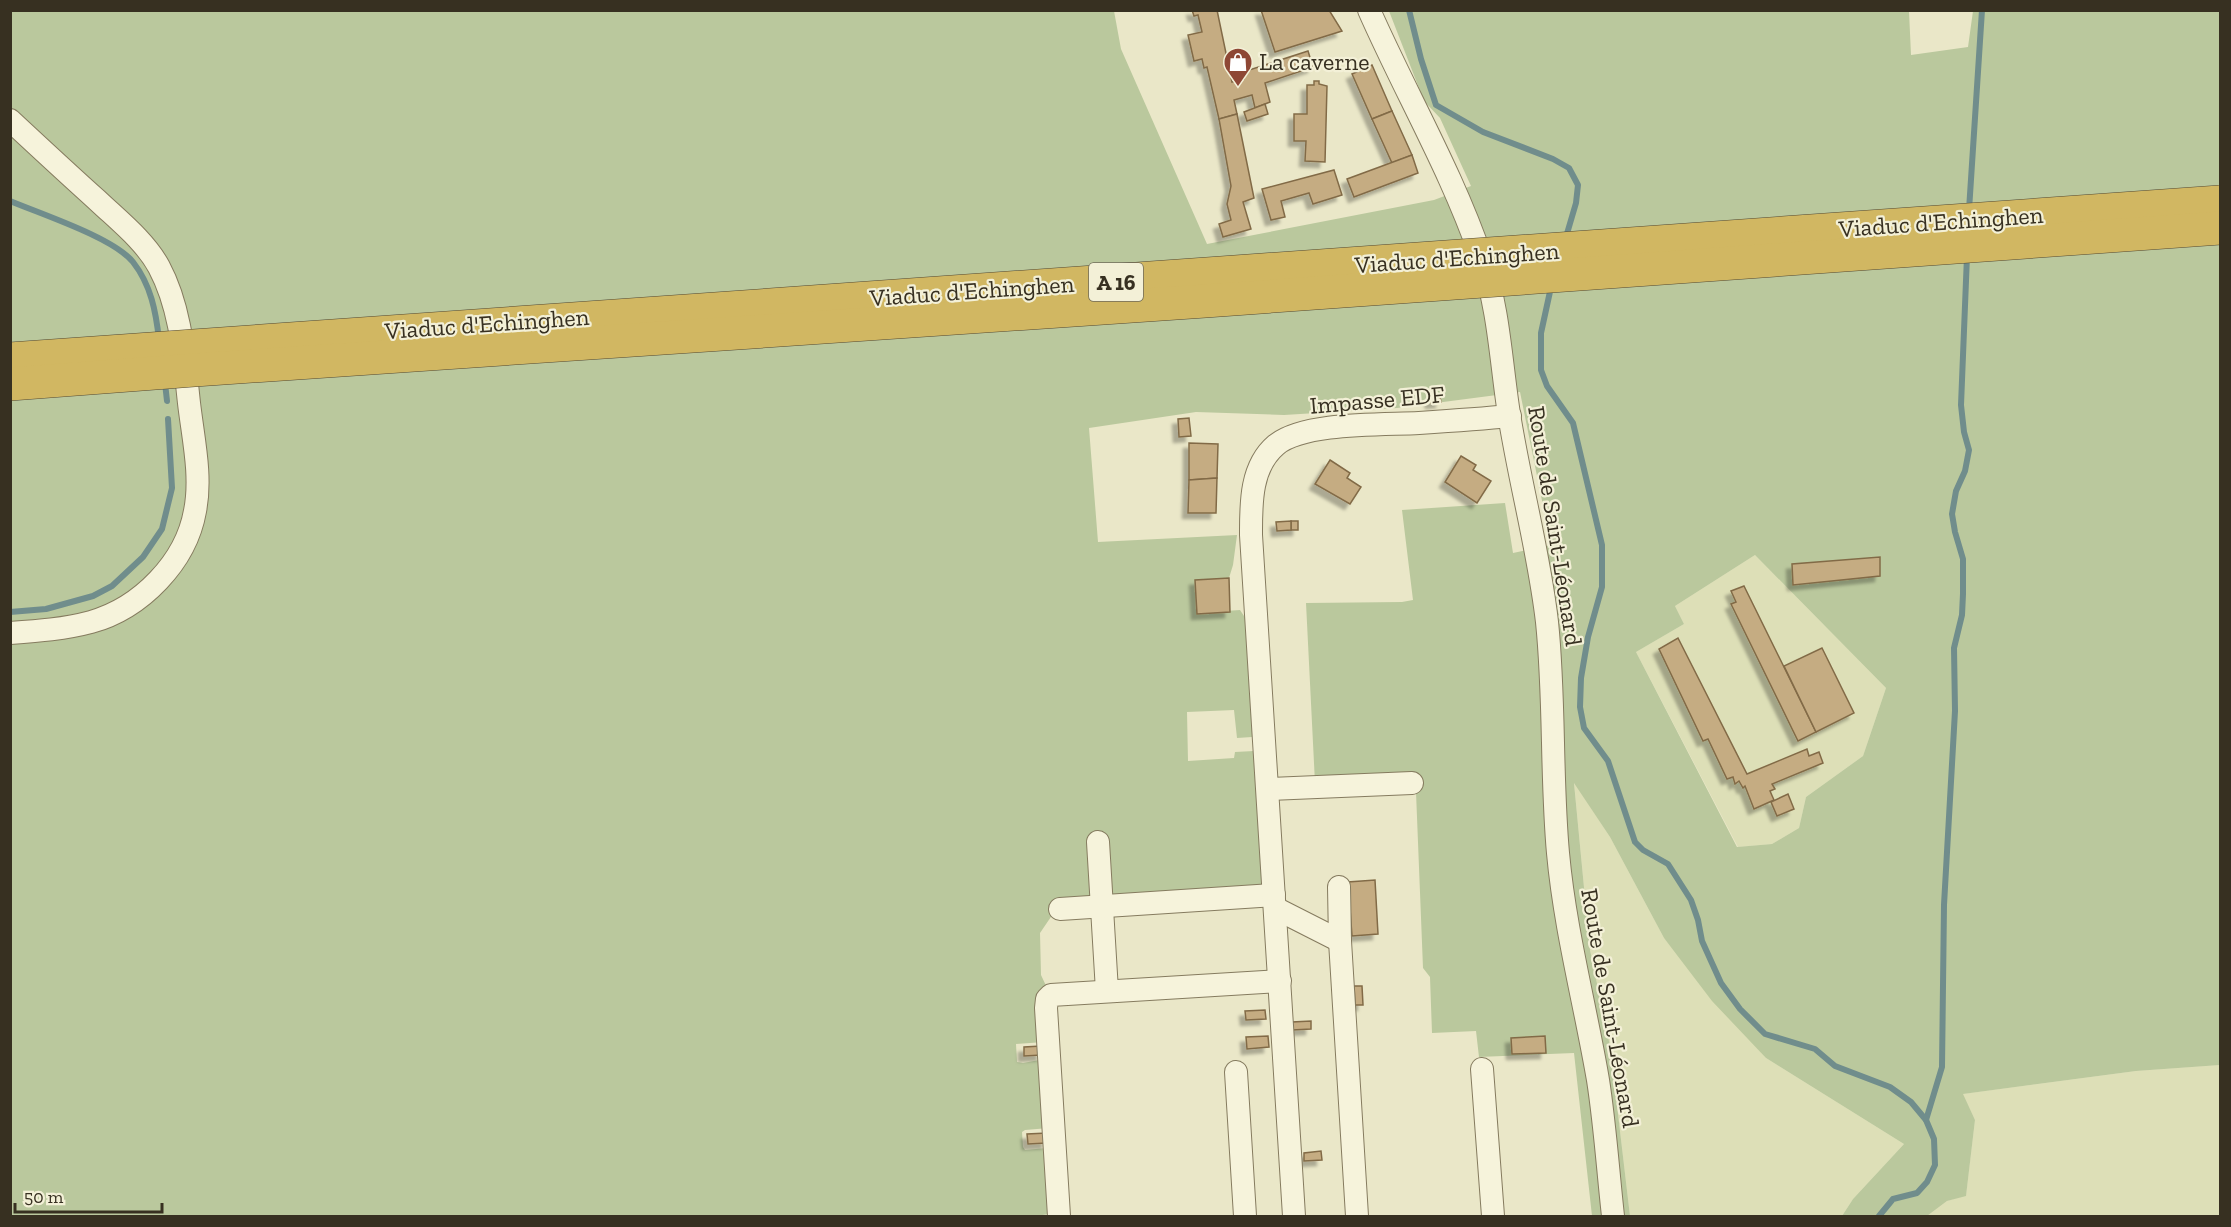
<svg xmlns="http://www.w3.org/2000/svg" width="2231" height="1227" font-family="'Zilla Slab',serif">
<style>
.farmland{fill:#dddfb7}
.green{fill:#bac89d;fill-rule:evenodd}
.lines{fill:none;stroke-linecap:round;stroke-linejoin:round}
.stream{stroke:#708d8c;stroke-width:6}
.building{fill:#c5ac82;stroke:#826b47;stroke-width:1.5;filter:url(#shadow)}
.minor-casing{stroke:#857b5f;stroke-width:24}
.minor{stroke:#f6f3db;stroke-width:22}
.highway-bridge-casing{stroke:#534933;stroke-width:34;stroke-linecap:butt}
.highway-bridge{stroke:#d1b762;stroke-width:33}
.labels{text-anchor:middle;stroke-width:4.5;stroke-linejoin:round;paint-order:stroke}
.shield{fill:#f3f0d7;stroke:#6f6a58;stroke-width:1.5}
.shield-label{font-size:22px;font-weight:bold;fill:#373021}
.poi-label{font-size:24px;fill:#373021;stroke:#f3f0d7;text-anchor:start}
.street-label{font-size:24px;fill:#373021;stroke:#f3f0d7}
</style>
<defs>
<filter id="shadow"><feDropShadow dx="-5.5" dy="5.5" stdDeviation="1.5" flood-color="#0004"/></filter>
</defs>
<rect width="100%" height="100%" fill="#eae7c8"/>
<!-- farmland -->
<g class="farmland">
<path d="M1755 555 1886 688 1863 756 1806 797 1799 828 1772 844 1738 847 1636 652 1684 624 1675 606Z"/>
<path d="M1574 782 1610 837 1664 938 1766 1058 1904 1144 1853 1199 1842 1216H1630L1610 1046 1590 950Z"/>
<path d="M2220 1065V1216H1927L1947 1201 1966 1195 1975 1120 1962 1094 2136 1071Z"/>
</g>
<!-- green -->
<path class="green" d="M10 11H1114L1121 49 1207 244 1434 200 1471 186 1440 118 1424 101 1389 11H1909L1911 55 1968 47 1973 11H2220V1065L2136 1071 1963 1094 1975 1120 1966 1196 1947 1201 1927 1216H1842L1853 1199 1904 1144 1766 1058 1712 1001 1664 938 1610 837 1574 783 1590 950 1610 1046 1630 1216H1592L1574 1053 1479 1057 1476 1031 1432 1033 1430 977 1423 968 1416 792 1315 783 1306 603 1402 602 1413 600 1402 510 1505 503 1513 553 1551 545 1520 392 1397 408 1284 415 1196 412 1089 428 1098 542 1237 535 1233 565 1229 578 1195 580 1197 613 1240 610 1246 619 1257 732 1252 737 1237 738 1234 710 1187 712 1188 761 1234 758 1235 752 1254 751 1263 885 1059 905 1040 933 1041 975 1048 990 1044 1042 1016 1044 1017 1062 1023 1063 1045 1059 1049 1128 1025 1130 1022 1132 1023 1147 1025 1150 1047 1148 1050 1214 1035 1216H11ZM1755 555 1886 688 1863 756 1806 797 1799 828 1772 844 1737 847 1636 652 1684 624 1675 606Z"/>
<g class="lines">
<!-- stream -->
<g class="stream">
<path d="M1409 10 1421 59 1436 105 1483 132 1553 159 1569 168 1578 185 1576 203 1566 237"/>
<path d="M10 201C41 214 114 238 133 262 151 285 156 312 159 340"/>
<path d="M1969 210 1982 10"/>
<path d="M1551 287 1541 333V370L1547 386 1573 423 1602 545V587L1588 637 1581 678 1580 707 1584 728 1608 761 1635 842 1643 850 1668 864 1691 900 1698 920 1702 941 1721 983 1740 1009 1765 1034 1815 1049 1835 1066 1890 1087 1911 1102 1926 1120 1934 1139 1935 1165 1927 1182 1917 1193 1893 1199 1879 1216"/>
<path d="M165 383 167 401"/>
<path d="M10 612 46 609 93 596 112 586 143 557 162 529 172 488 168 419"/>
<path d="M1926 1120 1942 1067 1944 905 1955 711 1954 648 1962 615 1963 594V559L1955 532 1952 514 1956 491 1965 471 1969 450 1964 432 1961 405 1967 256"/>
</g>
</g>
<!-- building -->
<g class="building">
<path d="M1192 10H1217L1232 82 1244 79 1243 72 1308 51 1313 67 1265 83 1270 102 1255 108 1252 95 1234 100 1237 114 1219 119 1207 67 1204 68 1202 59 1194 61 1188 35 1202 32 1198 15 1194 16Z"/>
<path d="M1261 10H1329L1342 31 1275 52Z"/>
<path d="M1372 65 1392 111 1372 119 1352 74Z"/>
<path d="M1314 81H1319V84L1327 86 1325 162 1305 161 1306 141H1294V114H1307V85H1314Z"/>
<path d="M1265 104 1268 114 1247 121 1244 112Z"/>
<path d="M1392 111 1412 155 1392 163 1372 119Z"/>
<path d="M1237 114 1254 198 1243 202 1251 229 1223 237 1219 224 1231 220 1227 204 1231 186 1219 119Z"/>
<path d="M1412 155 1418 173 1354 197 1347 179Z"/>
<path d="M1334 170 1342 195 1313 204 1309 193 1281 201 1285 217 1271 220 1262 189Z"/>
<path d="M1440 397 1441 402 1431 403 1430 398Z"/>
<path d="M1189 418 1191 436 1179 437 1178 419Z"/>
<path d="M1189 443 1218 444 1217 478 1189 480Z"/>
<path d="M1461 456 1476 465 1473 470 1491 481 1477 503 1445 482Z"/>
<path d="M1330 460 1350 473 1347 478 1361 487 1350 504 1315 484Z"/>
<path d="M1217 478 1216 513H1188L1189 480Z"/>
<rect x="1291" y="521" width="7" height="9"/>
<path d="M1291 521V530L1277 531 1276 522Z"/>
<path d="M1880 557V576L1793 585 1792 564Z"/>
<path d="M1229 578 1230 612 1197 614 1195 580Z"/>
<path d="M1744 586 1816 732 1798 741 1731 604 1736 602 1731 591Z"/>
<path d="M1678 638 1747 774 1807 749 1809 756 1819 752 1823 763 1772 784 1775 789 1770 791 1774 800 1754 809 1745 786 1743 788 1739 781 1735 784 1733 777 1727 779 1708 739 1703 741 1659 649Z"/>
<path d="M1822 648 1854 713 1816 732 1784 666Z"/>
<path d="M1788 794 1794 809 1777 816 1771 802Z"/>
<path d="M1375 880 1378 934 1352 936 1348 882Z"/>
<path d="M1354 986H1362L1363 1005H1355Z"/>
<path d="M1265 1010 1266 1019 1246 1020 1245 1011Z"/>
<path d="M1311 1021V1029L1292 1030V1022Z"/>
<path d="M1268 1036 1269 1047 1247 1049 1246 1037Z"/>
<path d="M1545 1036 1546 1053 1512 1054 1511 1038Z"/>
<path d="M1041 1046 1042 1055 1024 1056V1047Z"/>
<path d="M1047 1133V1143L1028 1144 1027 1134Z"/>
<path d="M1321 1151 1322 1160 1304 1161V1153Z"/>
</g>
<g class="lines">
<!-- minor casing -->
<g class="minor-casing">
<g id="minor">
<path d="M1369 10C1406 94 1453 174 1482 260 1499 309 1501 363 1509 414 1520 484 1539 552 1547 622 1555 699 1551 776 1558 853 1565 930 1585 1004 1598 1080 1605 1125 1608 1171 1613 1216"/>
<path d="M10 120C39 147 68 174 97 200 118 220 145 241 159 267 181 308 184 357 189 403 193 438 202 476 195 511 186 562 141 608 91 622 65 629 38 631 10 633"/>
<path d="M1268 789 1412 783"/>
<path d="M1098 842 1107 991"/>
<path d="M1339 887 1340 941 1357 1216"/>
<path d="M1275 908 1340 941"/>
<path d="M1060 909 1274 895"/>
<path d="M1482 1069 1493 1216"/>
<path d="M1236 1072 1245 1216"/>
<path d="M1059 1216 1046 1008 1047 999 1051 995 1280 981"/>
<path d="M1294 1216 1251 535C1251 505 1250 467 1276 445 1304 422 1382 425 1419 423 1449 421 1479 419 1510 416"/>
</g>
</g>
<!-- minor -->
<use href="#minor" class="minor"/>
<!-- highway-bridge casing -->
<g class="highway-bridge-casing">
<g id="highway-bridge">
<path d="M10 359 2220 202"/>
<path d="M10 384 194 370 1205 301 2220 228"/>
</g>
</g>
<!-- highway-bridge -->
<use href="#highway-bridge" class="highway-bridge"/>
</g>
<!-- icons -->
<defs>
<g id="shop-pin" transform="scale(1.5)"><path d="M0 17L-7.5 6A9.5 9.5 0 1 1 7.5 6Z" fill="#8e4735" stroke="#f3f0d7"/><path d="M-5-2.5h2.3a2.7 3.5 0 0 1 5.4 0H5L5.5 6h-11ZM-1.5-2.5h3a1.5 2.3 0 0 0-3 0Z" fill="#fff"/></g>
</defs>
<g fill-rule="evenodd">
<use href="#shop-pin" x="1238" y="62"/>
</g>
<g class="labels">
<!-- shield labels -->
<rect class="shield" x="1089" y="263" width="54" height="38" rx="4.5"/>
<g class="shield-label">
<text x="1116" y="290">A 16</text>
</g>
<!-- poi labels -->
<g class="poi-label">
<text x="1259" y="70">La caverne</text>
</g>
<!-- street labels -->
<g class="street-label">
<text transform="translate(1941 222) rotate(-4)" y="8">Viaduc d'Echinghen</text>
<text transform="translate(1457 258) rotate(-4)" y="8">Viaduc d'Echinghen</text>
<text transform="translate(972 291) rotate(-4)" y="8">Viaduc d'Echinghen</text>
<text transform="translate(487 324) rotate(-4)" y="8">Viaduc d'Echinghen</text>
<text transform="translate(1377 400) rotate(-5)" y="8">Impasse EDF</text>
<text transform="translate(1555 526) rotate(81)" y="8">Route de Saint-Léonard</text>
<text transform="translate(1610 1008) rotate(80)" y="8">Route de Saint-Léonard</text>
</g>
</g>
<!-- border -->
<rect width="2231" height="1227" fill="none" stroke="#373021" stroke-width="24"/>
<!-- scale -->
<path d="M15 1203v9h147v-9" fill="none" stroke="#373021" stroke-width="3"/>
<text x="24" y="1203" font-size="18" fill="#373021" stroke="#f3f0d7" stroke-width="4.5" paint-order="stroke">50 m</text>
</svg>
